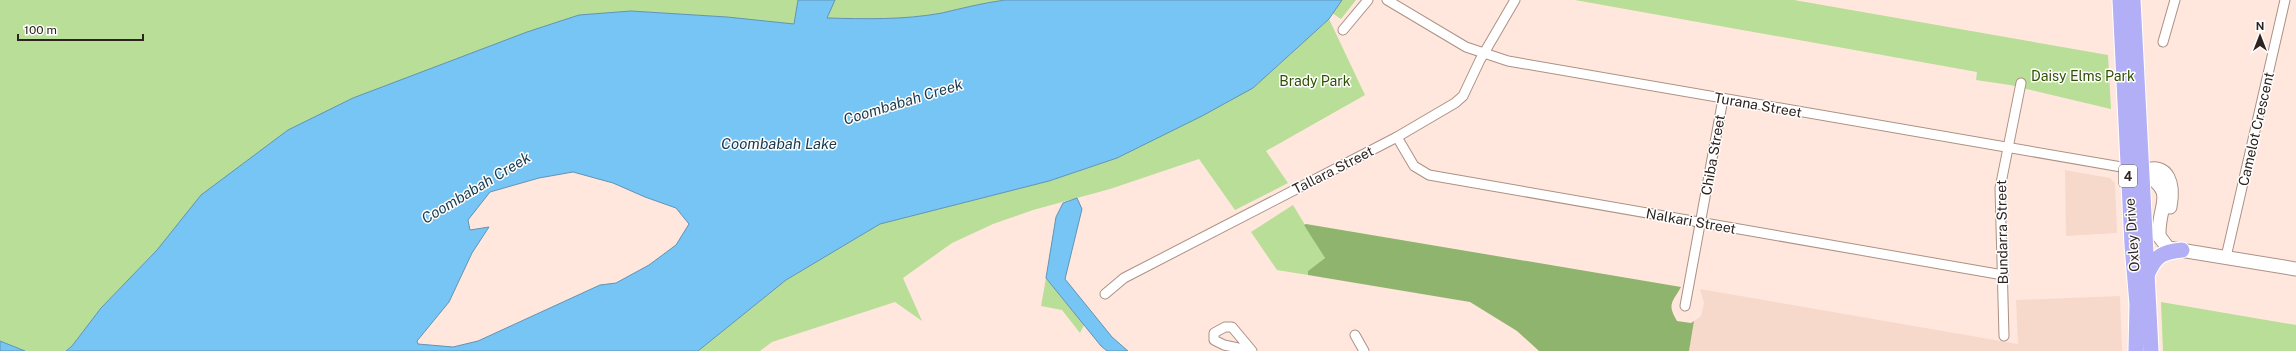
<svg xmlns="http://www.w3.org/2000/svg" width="2296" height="351" font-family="'Public Sans',sans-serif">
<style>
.built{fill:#f7d9cc}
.green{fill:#b8de97}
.forest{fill:#8fb46e}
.water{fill:#76c5f5;stroke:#6094b5;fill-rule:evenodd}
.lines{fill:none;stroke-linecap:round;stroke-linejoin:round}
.street-casing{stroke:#ac9185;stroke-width:11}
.secondary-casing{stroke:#ac9185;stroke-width:15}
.primary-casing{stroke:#fff;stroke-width:17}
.street{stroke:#fff;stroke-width:9}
.secondary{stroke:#fff;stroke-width:13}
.primary{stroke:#b2aff7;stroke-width:15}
.labels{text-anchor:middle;stroke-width:3;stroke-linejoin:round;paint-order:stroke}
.shield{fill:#fff;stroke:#6d6562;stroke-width:1}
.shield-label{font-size:13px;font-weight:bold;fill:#2e231f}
.park-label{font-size:14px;fill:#2f5000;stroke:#fff}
.street-label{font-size:14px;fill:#2e231f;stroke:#fff}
.water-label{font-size:15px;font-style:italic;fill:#183a4e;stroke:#fff}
</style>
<rect width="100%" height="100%" fill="#ffe7dd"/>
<!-- built -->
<g class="built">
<path d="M2065 170 2110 178 2115 183 2117 233 2066 236Z"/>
<path d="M1700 289 2018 344 2016 300 2120 296 2122 351H1689L1694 321 1701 316 1704 303Z"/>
</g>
<!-- green -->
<g class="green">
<path d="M0 0H798L794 25 727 17 631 11 579 15 157 250 101 308 72 346 66 351H25L0 341Z"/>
<path d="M835 0H1005C983 3 963 8 942 13 904 20 865 19 826 18Z"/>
<path d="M1342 0H1356L1341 19 1332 13Z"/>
<path d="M1575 0H1794L2108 55 2111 109 2010 85 1976 80 1977 72Z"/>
<path d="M1329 19 1365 95 1266 151 1288 183 1235 210 1199 159 1110 189 1033 210 993 224 952 243 903 278 922 321 895 302 772 342 760 351H698L786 280 880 224 1049 181 1117 158 1253 88Z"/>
<path d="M1293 205 1325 258 1308 271V275L1277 270 1251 232Z"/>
<path d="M1046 278 1084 325 1080 333 1062 310 1041 306Z"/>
<path d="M2161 302 2296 325V351H2163Z"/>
</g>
<!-- forest -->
<path class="forest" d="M1306 224 1681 287C1672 303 1667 304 1677 321L1691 323 1694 321 1689 351H1539L1517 331 1470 302 1308 275V271L1325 258 1304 225Z"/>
<!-- water -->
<g class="water">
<path d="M798 0H835L827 18C865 19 904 20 942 13 963 8 983 3 1005 0H1342L1329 19 1253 88 1202 116 1117 158 1049 181 880 224 786 280 698 351H66L72 346 101 308 157 250 201 195 288 130 353 98 527 32 579 15 631 11 727 17 794 24ZM573 172 613 183 645 197 676 208 689 224 676 245 649 265 616 283 600 285 478 341 453 347 418 344 417 341 449 302 472 253 489 227 470 230 468 220 490 192 539 178Z"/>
<path d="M1077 198 1082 209 1065 279 1112 337 1128 351H1107L1101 346 1046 278 1056 217 1063 203Z"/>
<path d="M0 341 25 351H0Z"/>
</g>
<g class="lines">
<!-- street casing -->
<g class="street-casing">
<g id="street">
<path d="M1387 0 1466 47 1508 61 2133 169"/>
<path d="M1343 30 1368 0"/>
<path d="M2163 42 2175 0"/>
<path d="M1397 137 1414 166 1429 175 2003 275"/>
<path d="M2226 257 2285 0"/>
<path d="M1105 294 1124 278 1397 137 1455 103 1463 96 1480 60 1515 0"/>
<path d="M1685 306 1723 99"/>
<path d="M1355 335 1364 351"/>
<path d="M2004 336 2000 188 2021 83"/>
<path d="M1252 351 1224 345 1214 340V333L1225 327H1232L1252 351"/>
</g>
</g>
<!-- secondary casing -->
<g class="secondary-casing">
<g id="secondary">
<path d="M2142 171C2179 195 2158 201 2159 236L2168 248 2296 269"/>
<path d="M2142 171C2170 161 2174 186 2170 207"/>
</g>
</g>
<!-- primary casing -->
<g class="primary-casing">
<g id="primary">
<path d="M2120 0 2132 245 2137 304 2136 351"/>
<path d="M2133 0 2151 351"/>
<path d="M2148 273C2156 255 2163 252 2182 250"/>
</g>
</g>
<!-- street -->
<use href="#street" class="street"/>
<!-- secondary -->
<use href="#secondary" class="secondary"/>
<!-- primary -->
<use href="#primary" class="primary"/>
</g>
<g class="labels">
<!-- shield labels -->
<rect class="shield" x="2119" y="165" width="18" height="22" rx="3"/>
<g class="shield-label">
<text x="2128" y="181">4</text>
</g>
<!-- park labels -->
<g class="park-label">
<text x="2083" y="81">Daisy Elms Park</text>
<text x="1315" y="86">Brady Park</text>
</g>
<!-- street labels -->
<g class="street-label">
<text transform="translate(1758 105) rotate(10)" y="5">Turana Street</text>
<text transform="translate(2256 129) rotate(-77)" y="5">Camelot Crescent</text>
<text transform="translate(1713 155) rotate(-80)" y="5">Chiba Street</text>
<text transform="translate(1333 170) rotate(-27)" y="5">Tallara Street</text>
<text transform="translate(1691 221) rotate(10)" y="5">Nalkari Street</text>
<text transform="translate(2002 232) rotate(-91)" y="5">Bundarra Street</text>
<text transform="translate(2132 235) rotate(-94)" y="5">Oxley Drive</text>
</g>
<!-- water labels -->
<g class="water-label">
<text transform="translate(903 102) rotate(-17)" y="5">Coombabah Creek</text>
<text x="779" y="149">Coombabah Lake</text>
<text transform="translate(476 188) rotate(-31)" y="5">Coombabah Creek</text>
</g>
</g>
<!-- north arrow -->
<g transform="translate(2260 36)" stroke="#ffffff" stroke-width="3" paint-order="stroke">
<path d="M0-3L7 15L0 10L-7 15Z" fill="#2e231f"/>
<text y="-6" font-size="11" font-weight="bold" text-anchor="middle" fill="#2e231f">N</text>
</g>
<!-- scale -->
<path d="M18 34v6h125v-6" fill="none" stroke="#2e231f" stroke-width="2"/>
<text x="24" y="34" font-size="12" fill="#2e231f" stroke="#ffffff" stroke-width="3" paint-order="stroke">100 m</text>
</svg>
